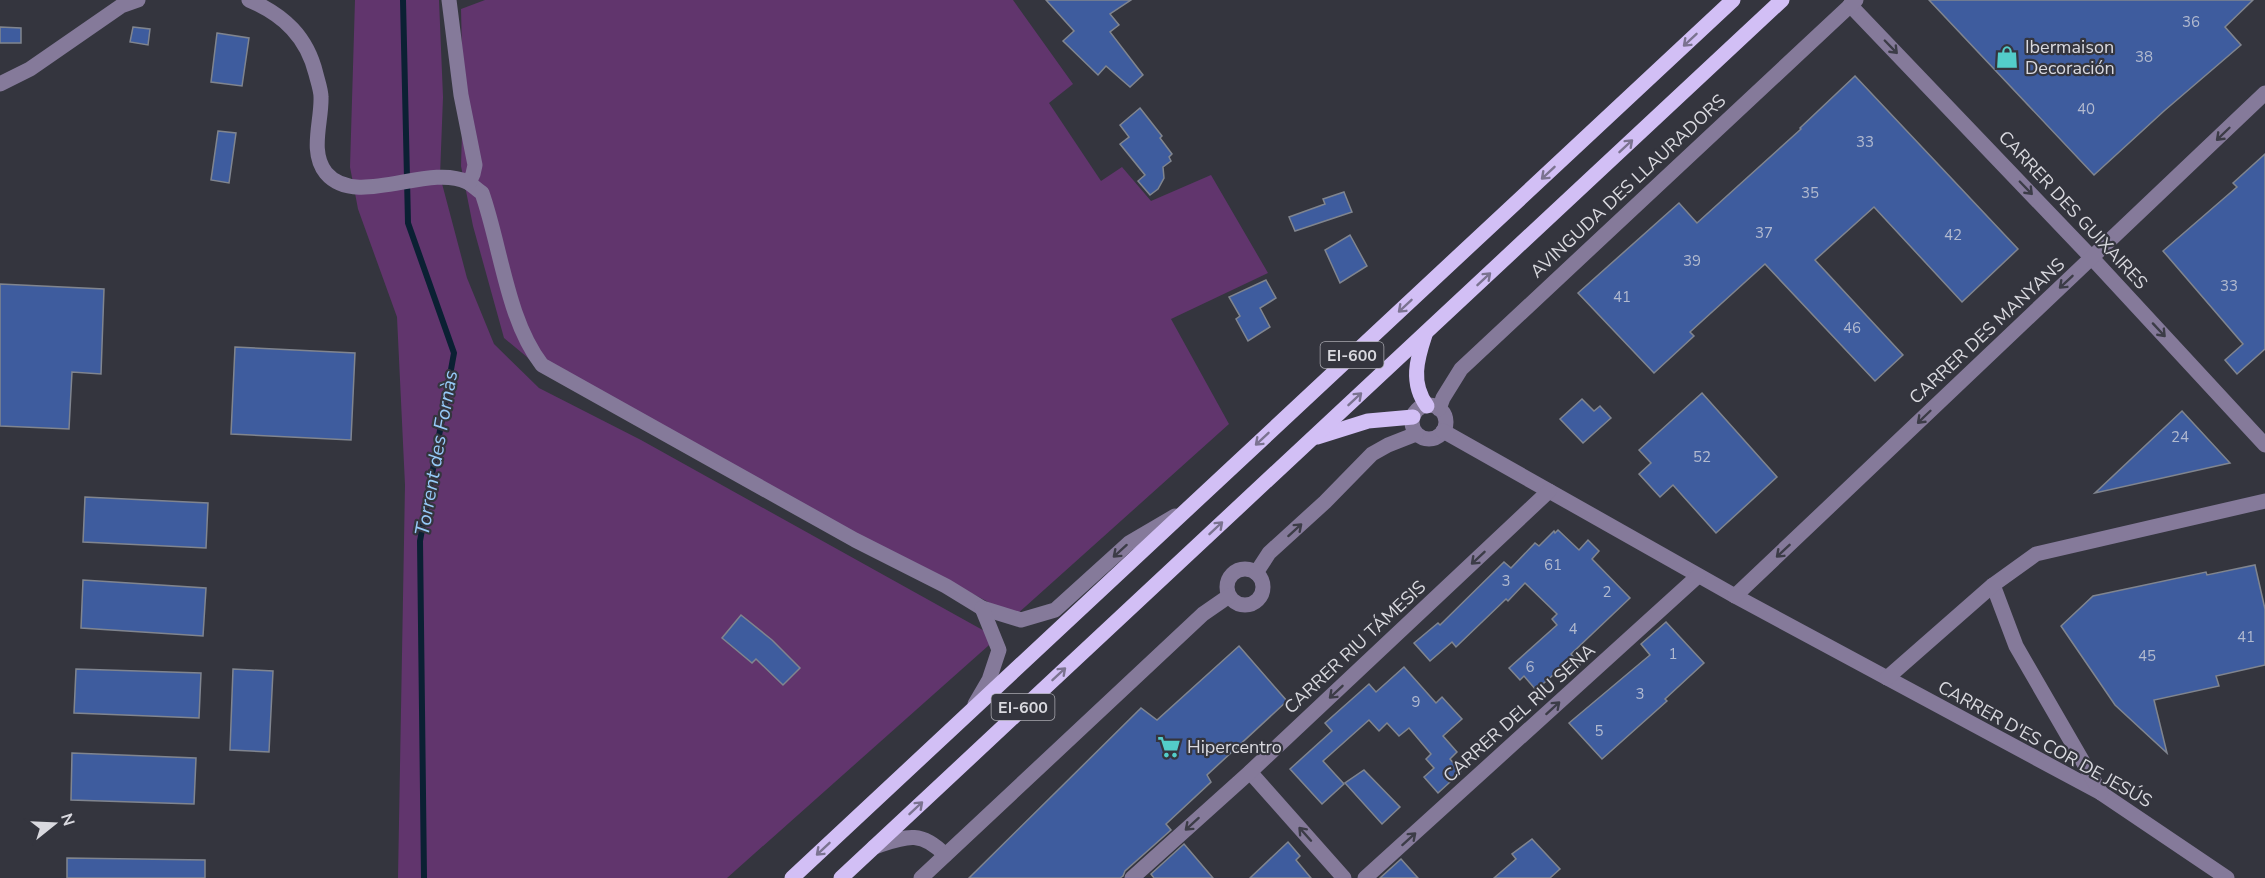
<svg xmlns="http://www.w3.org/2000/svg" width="2265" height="878" font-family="'Nunito Sans',sans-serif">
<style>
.green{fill:#61356d}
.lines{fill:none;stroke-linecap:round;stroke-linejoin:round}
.stream{stroke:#0b2033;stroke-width:6}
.building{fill:#3e5c9e;stroke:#80858f;stroke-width:1.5}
.minor{stroke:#857a9a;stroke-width:15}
.major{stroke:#d2bff5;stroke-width:15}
.oneway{stroke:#7b7390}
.oneway2{stroke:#3c3c47}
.labels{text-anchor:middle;stroke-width:4.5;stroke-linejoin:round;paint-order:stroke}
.number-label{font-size:15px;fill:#b2bacf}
.shield{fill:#34353e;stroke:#a8a8af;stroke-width:1.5}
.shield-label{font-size:16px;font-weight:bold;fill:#d9d9df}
.poi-label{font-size:18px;fill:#d9d9df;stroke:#34353e;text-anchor:start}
.street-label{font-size:18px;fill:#d9d9df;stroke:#34353e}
.water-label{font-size:20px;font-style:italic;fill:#96caf8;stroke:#34353e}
</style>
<rect width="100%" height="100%" fill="#34353e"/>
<!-- green -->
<g class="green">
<path d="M355 0H439L443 97 440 176 467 278 494 344 539 388 641 440 997 638 727 878H398L405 485 397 317 358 209 350 167Z"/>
<path d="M485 0H1013L1073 84 1049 103 1101 181 1122 167 1151 201 1211 175 1268 273 1171 319 1229 424 1015 616 539 367 504 338 473 226 461 166 463 98 461 9Z"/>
</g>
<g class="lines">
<!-- stream -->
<path class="stream" d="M403 0 408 223 454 353 420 541 424 878"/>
</g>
<!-- building -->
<g class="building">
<path d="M1046 0H1131L1110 14 1119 25 1110 32 1143 75 1130 87 1106 66 1098 75 1063 41 1074 31Z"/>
<path d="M1929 0H2253L2225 27 2241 45 2164 111 2094 175Z"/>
<path d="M0 27 21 28V43H0Z"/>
<path d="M133 27 150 29 148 45 130 42Z"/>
<path d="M217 33 249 38 242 86 211 82Z"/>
<path d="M1855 76 2018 249 1962 302 1874 207 1815 260 1903 355 1875 381 1765 264 1690 332 1694 336 1654 373 1578 293 1679 203 1697 223 1801 129 1800 128Z"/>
<path d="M1140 108 1162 136 1160 138 1172 154 1169 157 1171 161 1163 167 1164 178 1158 189 1150 195 1138 181 1145 175 1120 144 1129 137 1120 125Z"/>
<path d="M218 131 236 133 229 183 211 180Z"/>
<path d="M2265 154V349L2237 374 2225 360 2243 344 2163 251 2237 187 2233 183Z"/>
<path d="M1344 192 1352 212 1295 231 1289 217 1325 204 1323 199Z"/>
<path d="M1350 235 1367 266 1340 283 1325 250Z"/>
<path d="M1266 280 1276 298 1260 308 1270 327 1248 341 1236 319 1240 316 1229 297Z"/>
<path d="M0 284 104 289 101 374 72 372 69 429 0 426Z"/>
<path d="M235 347 355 353 351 440 231 434Z"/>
<path d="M1702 393 1777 477 1716 533 1673 485 1660 497 1639 474 1651 463 1639 450Z"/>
<path d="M1582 399 1594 411 1600 406 1611 418 1583 443 1560 419Z"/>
<path d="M2182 411 2230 463 2095 493Z"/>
<path d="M85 497 208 503 206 548 83 542Z"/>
<path d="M1558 530 1579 550 1588 540 1599 551 1592 559 1630 598 1571 654 1580 665 1567 676 1561 668 1536 690 1524 676 1520 680 1509 668 1557 625 1552 619 1557 614 1525 583 1508 601 1506 599 1456 647 1452 642 1430 661 1414 643 1438 623 1440 625 1504 562 1511 568 1535 543 1539 546 1554 531 1555 533Z"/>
<path d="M2255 565 2265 609V665L2216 676 2219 686 2154 700 2167 753 2115 705 2061 626 2093 596 2206 572 2207 575Z"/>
<path d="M83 580 206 588 203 636 81 628Z"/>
<path d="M741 615 772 640 800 668 783 685 756 659 752 663 722 638Z"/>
<path d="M1666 622 1704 663 1665 699 1667 701 1602 759 1569 723 1650 655 1641 644Z"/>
<path d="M1239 646 1287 701 1207 775 1211 782 1166 824 1171 830 1125 871 1123 876 1120 878H969L1141 708 1157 720Z"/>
<path d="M1404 667 1436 703 1442 697 1462 719 1443 736 1457 752 1450 759 1461 772 1438 793 1424 777 1434 768 1426 759 1431 754 1409 728 1399 736 1387 723 1379 731 1369 720 1323 761 1344 784 1322 804 1290 769 1332 731 1325 723 1369 684 1376 692Z"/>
<path d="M76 669 201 673 199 718 74 713Z"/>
<path d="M233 669 273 671 269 752 230 750Z"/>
<path d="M72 753 196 758 194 804 71 800Z"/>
<path d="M1364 770 1400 807 1382 824 1345 783Z"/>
<path d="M1532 839 1560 869 1550 878H1494L1516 859 1512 854Z"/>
<path d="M1288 842 1300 856 1296 860 1311 878H1250Z"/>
<path d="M1184 844 1213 878H1154L1151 874Z"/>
<path d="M67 858 205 860V878H67Z"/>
<path d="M1401 859 1418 878H1380Z"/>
</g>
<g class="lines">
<!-- minor -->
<g class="minor">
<path d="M249 0C284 15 307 37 316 74 318 82 321 90 321 97 322 121 309 152 326 173 356 209 428 163 467 182 473 185 477 190 482 193 501 247 507 320 542 365L855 540 946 586 982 608 1021 620 1055 610 1129 543 1175 516"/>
<path d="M449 0 461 95 475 165 473 174 469 183"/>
<path d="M1850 5 2092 258 2265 445"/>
<path d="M0 84 30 69 121 6 138 0"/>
<circle cx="1429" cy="422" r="17"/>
<path d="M1439 409 1443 398 1461 369 1856 0"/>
<path d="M1443 431 1735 596 2101 793 2227 878"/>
<circle cx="1245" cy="587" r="18"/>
<path d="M1256 573 1269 553 1325 502 1372 454 1388 445 1416 434"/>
<path d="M1993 585 2016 646 2101 793"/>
<path d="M1735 596 2265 93"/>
<path d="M1887 678 1993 585 2036 554 2265 501"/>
<path d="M975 704 989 680 999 650 982 608"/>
<path d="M1250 772 1344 878"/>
<path d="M874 847C905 837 920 829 945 855"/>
<path d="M921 878 1203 614 1229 596"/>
<path d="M1132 878 1250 772 1549 491"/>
<path d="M1365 878 1698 576"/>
</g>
<!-- major -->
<g class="major">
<path d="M1425 335C1417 359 1410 383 1427 406"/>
<path d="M1317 437 1368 421 1413 417"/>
<path d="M792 878 1733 0"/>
<path d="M841 878 1782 0"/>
</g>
</g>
<!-- one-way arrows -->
<defs><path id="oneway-shaft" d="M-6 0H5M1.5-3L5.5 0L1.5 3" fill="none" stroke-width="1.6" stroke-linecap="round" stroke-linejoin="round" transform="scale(1.5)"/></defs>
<g class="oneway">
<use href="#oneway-shaft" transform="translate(1690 40) rotate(137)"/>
<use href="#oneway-shaft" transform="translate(1626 146) rotate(-43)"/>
<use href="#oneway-shaft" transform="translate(1548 173) rotate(137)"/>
<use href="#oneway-shaft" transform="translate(1484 279) rotate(-43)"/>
<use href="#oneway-shaft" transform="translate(1405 306) rotate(137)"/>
<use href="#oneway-shaft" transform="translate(1355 399) rotate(-43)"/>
<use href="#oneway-shaft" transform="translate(1262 439) rotate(137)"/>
<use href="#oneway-shaft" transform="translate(1216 528) rotate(-43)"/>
<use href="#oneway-shaft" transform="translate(1059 674) rotate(-43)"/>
<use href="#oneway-shaft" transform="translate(916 808) rotate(-43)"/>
<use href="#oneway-shaft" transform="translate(823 849) rotate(137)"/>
</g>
<g class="oneway2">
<use href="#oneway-shaft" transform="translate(1891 47) rotate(46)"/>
<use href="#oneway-shaft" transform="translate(2223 134) rotate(136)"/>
<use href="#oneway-shaft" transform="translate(2026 188) rotate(46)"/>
<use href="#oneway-shaft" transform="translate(2066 282) rotate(137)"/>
<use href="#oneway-shaft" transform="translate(2159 330) rotate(47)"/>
<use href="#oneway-shaft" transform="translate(1924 417) rotate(136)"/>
<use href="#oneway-shaft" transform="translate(1295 530) rotate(-42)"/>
<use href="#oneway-shaft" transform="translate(1120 551) rotate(138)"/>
<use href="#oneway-shaft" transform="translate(1783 551) rotate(137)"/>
<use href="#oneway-shaft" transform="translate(1478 558) rotate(137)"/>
<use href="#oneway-shaft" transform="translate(1336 692) rotate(137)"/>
<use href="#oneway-shaft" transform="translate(1553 708) rotate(-42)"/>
<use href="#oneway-shaft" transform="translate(1192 824) rotate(138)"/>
<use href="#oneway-shaft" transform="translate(1305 834) rotate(-132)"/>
<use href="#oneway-shaft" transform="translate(1409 839) rotate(-42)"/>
</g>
<!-- icons -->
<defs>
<g id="shop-bare" transform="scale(1.8)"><path d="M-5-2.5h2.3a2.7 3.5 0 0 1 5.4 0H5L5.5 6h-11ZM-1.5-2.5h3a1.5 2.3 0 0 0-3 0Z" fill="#53cdc9" stroke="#34353e" stroke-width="2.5" paint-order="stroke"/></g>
<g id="supermarket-bare" transform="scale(1.8)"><path d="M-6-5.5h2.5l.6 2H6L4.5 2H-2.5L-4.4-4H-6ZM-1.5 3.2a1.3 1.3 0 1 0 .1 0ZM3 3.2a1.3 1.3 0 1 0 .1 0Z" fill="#53cdc9" stroke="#34353e" stroke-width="2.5" paint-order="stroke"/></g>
</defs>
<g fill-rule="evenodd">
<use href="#shop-bare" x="2007" y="57"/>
<use href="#supermarket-bare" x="1169" y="747"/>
</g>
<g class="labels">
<!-- number labels -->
<g class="number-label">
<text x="2191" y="27">36</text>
<text x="2144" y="62">38</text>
<text x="2086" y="114">40</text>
<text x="1865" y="147">33</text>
<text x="1810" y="198">35</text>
<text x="1764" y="238">37</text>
<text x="1953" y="240">42</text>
<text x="1692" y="266">39</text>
<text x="2229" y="291">33</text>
<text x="1622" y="302">41</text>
<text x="1852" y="333">46</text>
<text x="2180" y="442">24</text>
<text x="1702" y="462">52</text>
<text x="1553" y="570">61</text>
<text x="1506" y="586">3</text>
<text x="1607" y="597">2</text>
<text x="1573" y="634">4</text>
<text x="2246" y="642">41</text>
<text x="1673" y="659">1</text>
<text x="2147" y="661">45</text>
<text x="1530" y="672">6</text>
<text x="1640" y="699">3</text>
<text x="1416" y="707">9</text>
<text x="1599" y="736">5</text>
</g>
<!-- shield labels -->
<g class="shield">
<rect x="1320.5" y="342" width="63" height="26" rx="4.5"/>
<rect x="991.5" y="694" width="63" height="26" rx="4.5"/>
</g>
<g class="shield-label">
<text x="1352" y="361">EI-600</text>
<text x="1023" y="713">EI-600</text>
</g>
<!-- poi labels -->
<g class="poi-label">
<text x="2025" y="53">Ibermaison<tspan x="2025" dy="21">Decoración</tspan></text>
<text x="1187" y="753">Hipercentro</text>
</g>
<!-- street labels -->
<g class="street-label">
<text transform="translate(1628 186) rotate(-43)" y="6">AVINGUDA DES LLAURADORS</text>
<text transform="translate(2073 210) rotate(47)" y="6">CARRER DES GUIXAIRES</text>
<text transform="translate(1987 331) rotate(-43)" y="6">CARRER DES MANYANS</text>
<text transform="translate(1355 647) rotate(-43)" y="6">CARRER RIU TÁMESIS</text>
<text transform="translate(1519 713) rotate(-42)" y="6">CARRER DEL RIU SENA</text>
<text transform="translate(2045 744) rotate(29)" y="6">CARRER D'ES COR DE JESÚS</text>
</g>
<!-- water labels -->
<g class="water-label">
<text transform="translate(436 453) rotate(-80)" y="7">Torrent des Fornàs</text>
</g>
</g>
<!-- north arrow -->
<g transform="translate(54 824) rotate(72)" stroke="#34353e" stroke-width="4.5" paint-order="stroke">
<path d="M0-4.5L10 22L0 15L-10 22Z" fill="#d9d9df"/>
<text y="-9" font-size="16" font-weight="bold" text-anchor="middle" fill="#d9d9df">N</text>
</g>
</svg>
